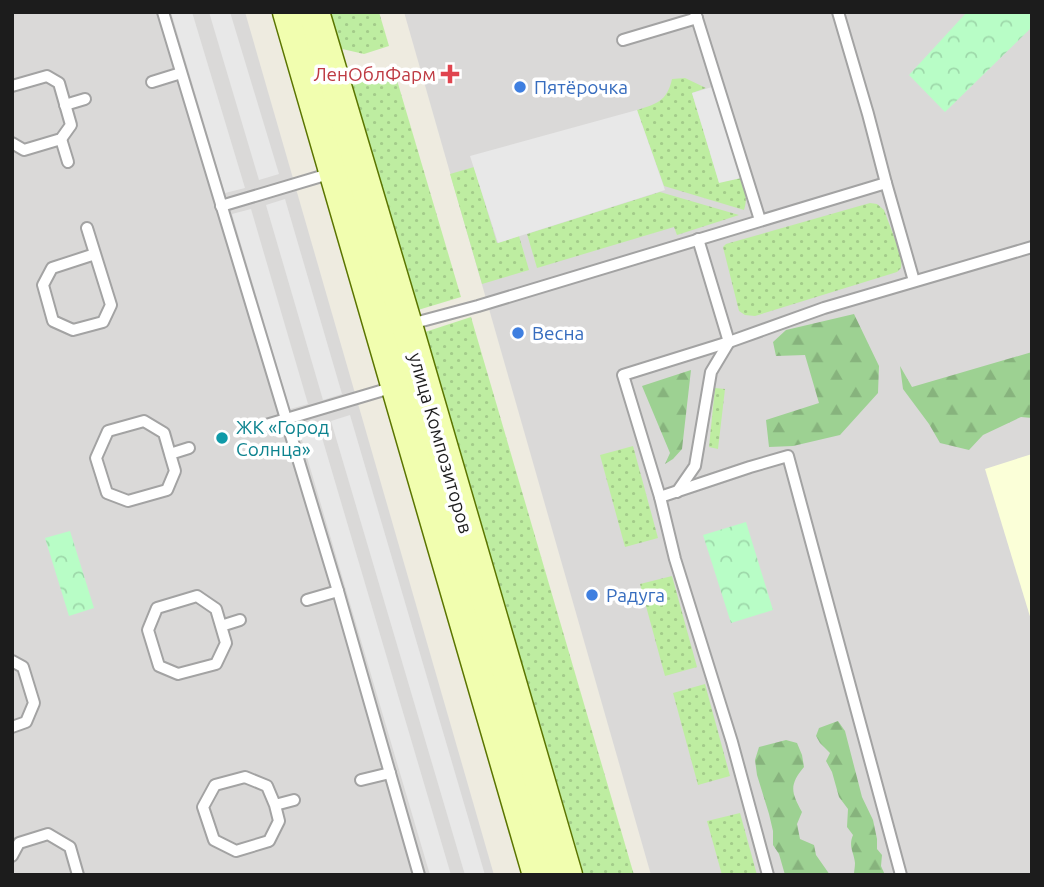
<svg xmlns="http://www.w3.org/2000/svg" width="1044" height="887" font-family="Ubuntu,sans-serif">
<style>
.residential{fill:#dad9d8}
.education{fill:#fbffd8}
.grass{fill:url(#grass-dots)}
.forest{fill:url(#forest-firs)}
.park{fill:url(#park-crowns)}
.parking{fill:#e8e8e8}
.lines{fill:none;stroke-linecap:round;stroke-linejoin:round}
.lane-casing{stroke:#a3a3a3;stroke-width:14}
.secondary-casing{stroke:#5b7500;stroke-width:33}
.lane{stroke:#fff;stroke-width:10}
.secondary{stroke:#f1feaf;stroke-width:30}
.health-dot{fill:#e0444e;stroke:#fff;stroke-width:2.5}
.shop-dot{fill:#3f7fe0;stroke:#fff;stroke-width:2.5}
.culture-dot{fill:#0f9aa8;stroke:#fff;stroke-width:2.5}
.labels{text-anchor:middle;stroke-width:7;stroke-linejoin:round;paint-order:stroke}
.health-label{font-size:19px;fill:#be3a42;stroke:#fff;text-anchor:end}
.shop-label{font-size:19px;fill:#366cbe;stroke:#fff;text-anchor:start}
.culture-label{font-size:19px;fill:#0d838f;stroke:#fff;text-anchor:start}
.street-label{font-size:19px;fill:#1c1c1c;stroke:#fff}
</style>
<defs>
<pattern id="grass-dots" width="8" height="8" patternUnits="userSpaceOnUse" patternTransform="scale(1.75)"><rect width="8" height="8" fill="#beeda1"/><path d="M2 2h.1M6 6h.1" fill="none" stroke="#a3cb8a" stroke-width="1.8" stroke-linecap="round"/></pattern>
<pattern id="forest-firs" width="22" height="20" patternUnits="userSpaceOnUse" patternTransform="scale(1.75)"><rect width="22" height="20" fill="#9dd192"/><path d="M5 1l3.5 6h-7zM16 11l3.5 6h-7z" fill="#87b37d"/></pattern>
<pattern id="park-crowns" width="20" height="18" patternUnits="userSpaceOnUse" patternTransform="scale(1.75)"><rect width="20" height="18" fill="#b8fdc6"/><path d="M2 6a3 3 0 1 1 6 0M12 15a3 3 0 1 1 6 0" fill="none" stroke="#9ed8aa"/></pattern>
</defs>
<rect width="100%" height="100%" fill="#eeebe0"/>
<!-- residential -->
<g class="residential">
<path d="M12 12H245L494 875H12Z"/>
<path d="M404 12H1032V875H651Z"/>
</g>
<!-- education -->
<path class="education" d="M1032 454V623L985 469Z"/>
<!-- grass -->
<g class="grass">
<path d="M328 12H379L389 46 364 54 338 48Z"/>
<path d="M394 70 461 297 418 310 351 83Z"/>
<path d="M685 78 706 88 692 93 719 182 741 178C745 190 748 198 744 210L664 186 637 110C657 104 667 101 672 79Z"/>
<path d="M474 167 497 243 519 236 529 270 482 284 450 174Z"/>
<path d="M660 192 739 215 677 235 674 227 537 268 527 234Z"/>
<path d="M870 203 877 204 884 210 902 258 901 268 897 272 755 316 745 315 739 311 723 247 726 244Z"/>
<path d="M471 317 634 875H584L425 332Z"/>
<path d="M715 388 725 389 718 449 709 447Z"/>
<path d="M633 446 658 538 625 547 600 455Z"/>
<path d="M672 576 697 667 665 676 640 584Z"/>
<path d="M705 684 730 776 698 785 673 693Z"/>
<path d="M740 813 757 875H722L707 821Z"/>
</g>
<!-- forest -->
<g class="forest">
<path d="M854 314 879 366 878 393 840 435 793 446 769 447 766 420 819 403 805 355 776 356 773 342 786 330Z"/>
<path d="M1032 352V418L1021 417 983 435 969 450 940 443 929 424 903 389 900 366 912 387Z"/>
<path d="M691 370 682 449 673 459 665 464 670 453 642 386Z"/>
<path d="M838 721 845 731 862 797 873 820 877 839V849L882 855 881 866 885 875 854 874C854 871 855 867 855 863 854 852 848 847 853 835L847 827 848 809 839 797 832 772 826 761 830 753 820 743 816 736 819 728Z"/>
<path d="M786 740 797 743 802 755 804 767C789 785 791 792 802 812L797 824 800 839 814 845 816 855 830 875H785L779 854 773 845V831L769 814 757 775 755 760 759 747Z"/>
</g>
<!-- park -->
<g class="park">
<path d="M967 12H1032V27L945 112 909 75Z"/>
<path d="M746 522 773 610 731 623 703 535Z"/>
<path d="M70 531 94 608 69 616 45 538Z"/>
</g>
<!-- parking -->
<g class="parking">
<path d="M171 12H192L245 188 225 193Z"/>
<path d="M209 12H230L279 174 259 180Z"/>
<path d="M712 87 741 178 719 183 692 93Z"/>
<path d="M637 110 665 190 498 243 470 156Z"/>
<path d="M285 199 342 394 323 400 266 205Z"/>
<path d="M251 209 308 404 290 409 232 214Z"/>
<path d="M350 415 485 875H465L331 421Z"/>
<path d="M318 424 451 875H430L299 430Z"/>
</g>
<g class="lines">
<!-- lane casing -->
<g class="lane-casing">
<g id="lane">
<path d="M163 12 338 591 419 875"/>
<path d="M695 12 760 220"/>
<path d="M623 40 697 18"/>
<path d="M152 82 181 73"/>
<path d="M12 86 47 76 59 83 71 125 61 139 24 150 12 143"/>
<path d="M65 105 85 99"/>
<path d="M61 139 68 162"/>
<path d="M886 183 914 281"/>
<path d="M221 206 332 173"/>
<path d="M87 228 111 305 103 322 73 330 53 321 43 285 52 268 95 254"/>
<path d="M407 325 478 306 886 183 868 114 838 12"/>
<path d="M256 428 394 387"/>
<path d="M170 454 175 471 167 490 128 501 107 493 96 458 108 431 144 421 164 433 170 454 189 448"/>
<path d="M677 492 695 466 711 372 729 342 698 239"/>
<path d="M660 497 750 467 788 456 901 875"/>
<path d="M307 600 338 591"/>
<path d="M221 626 226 643 216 664 178 674 159 666 148 630 157 608 197 596 216 609 221 626 240 620"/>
<path d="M12 661 23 667 34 703 26 722 12 727"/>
<path d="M361 780 390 773"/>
<path d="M275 805 279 821 269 841 236 851 214 840 203 807 215 785 245 777 267 786 275 805 294 800"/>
<path d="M12 856 19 843 48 834 70 847 78 875"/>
<path d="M768 875 732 742 675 559 660 497 623 375 729 342 824 308 1032 247"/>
</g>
</g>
<!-- secondary casing -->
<g class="secondary-casing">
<g id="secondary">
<path d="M288 12 538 875"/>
<path d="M314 12 407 325 567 875"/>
</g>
</g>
<!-- lane -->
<use href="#lane" class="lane"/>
<!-- secondary -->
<use href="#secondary" class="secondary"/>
</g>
<!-- markers -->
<path class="health-dot" d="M446.5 63.5h7v7h7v7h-7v7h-7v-7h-7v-7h7z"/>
<g class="shop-dot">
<circle cx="520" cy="87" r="7"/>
<circle cx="518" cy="333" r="7"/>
<circle cx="592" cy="595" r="7"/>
</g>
<circle class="culture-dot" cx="222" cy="438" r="7"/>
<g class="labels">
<!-- health labels -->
<g class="health-label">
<text x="436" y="81">ЛенОблФарм</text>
</g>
<!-- shop labels -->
<g class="shop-label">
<text x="534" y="94">Пятёрочка</text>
<text x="532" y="340">Весна</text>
<text x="606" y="602">Радуга</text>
</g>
<!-- culture labels -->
<g class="culture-label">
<text x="236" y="434">ЖК «Город<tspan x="236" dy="22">Солнца»</tspan></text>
</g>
<!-- street labels -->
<g class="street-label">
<text transform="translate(441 443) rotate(74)" y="7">улица Композиторов</text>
</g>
</g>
<!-- border -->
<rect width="1044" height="887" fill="none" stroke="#1c1c1c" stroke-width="28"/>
</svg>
